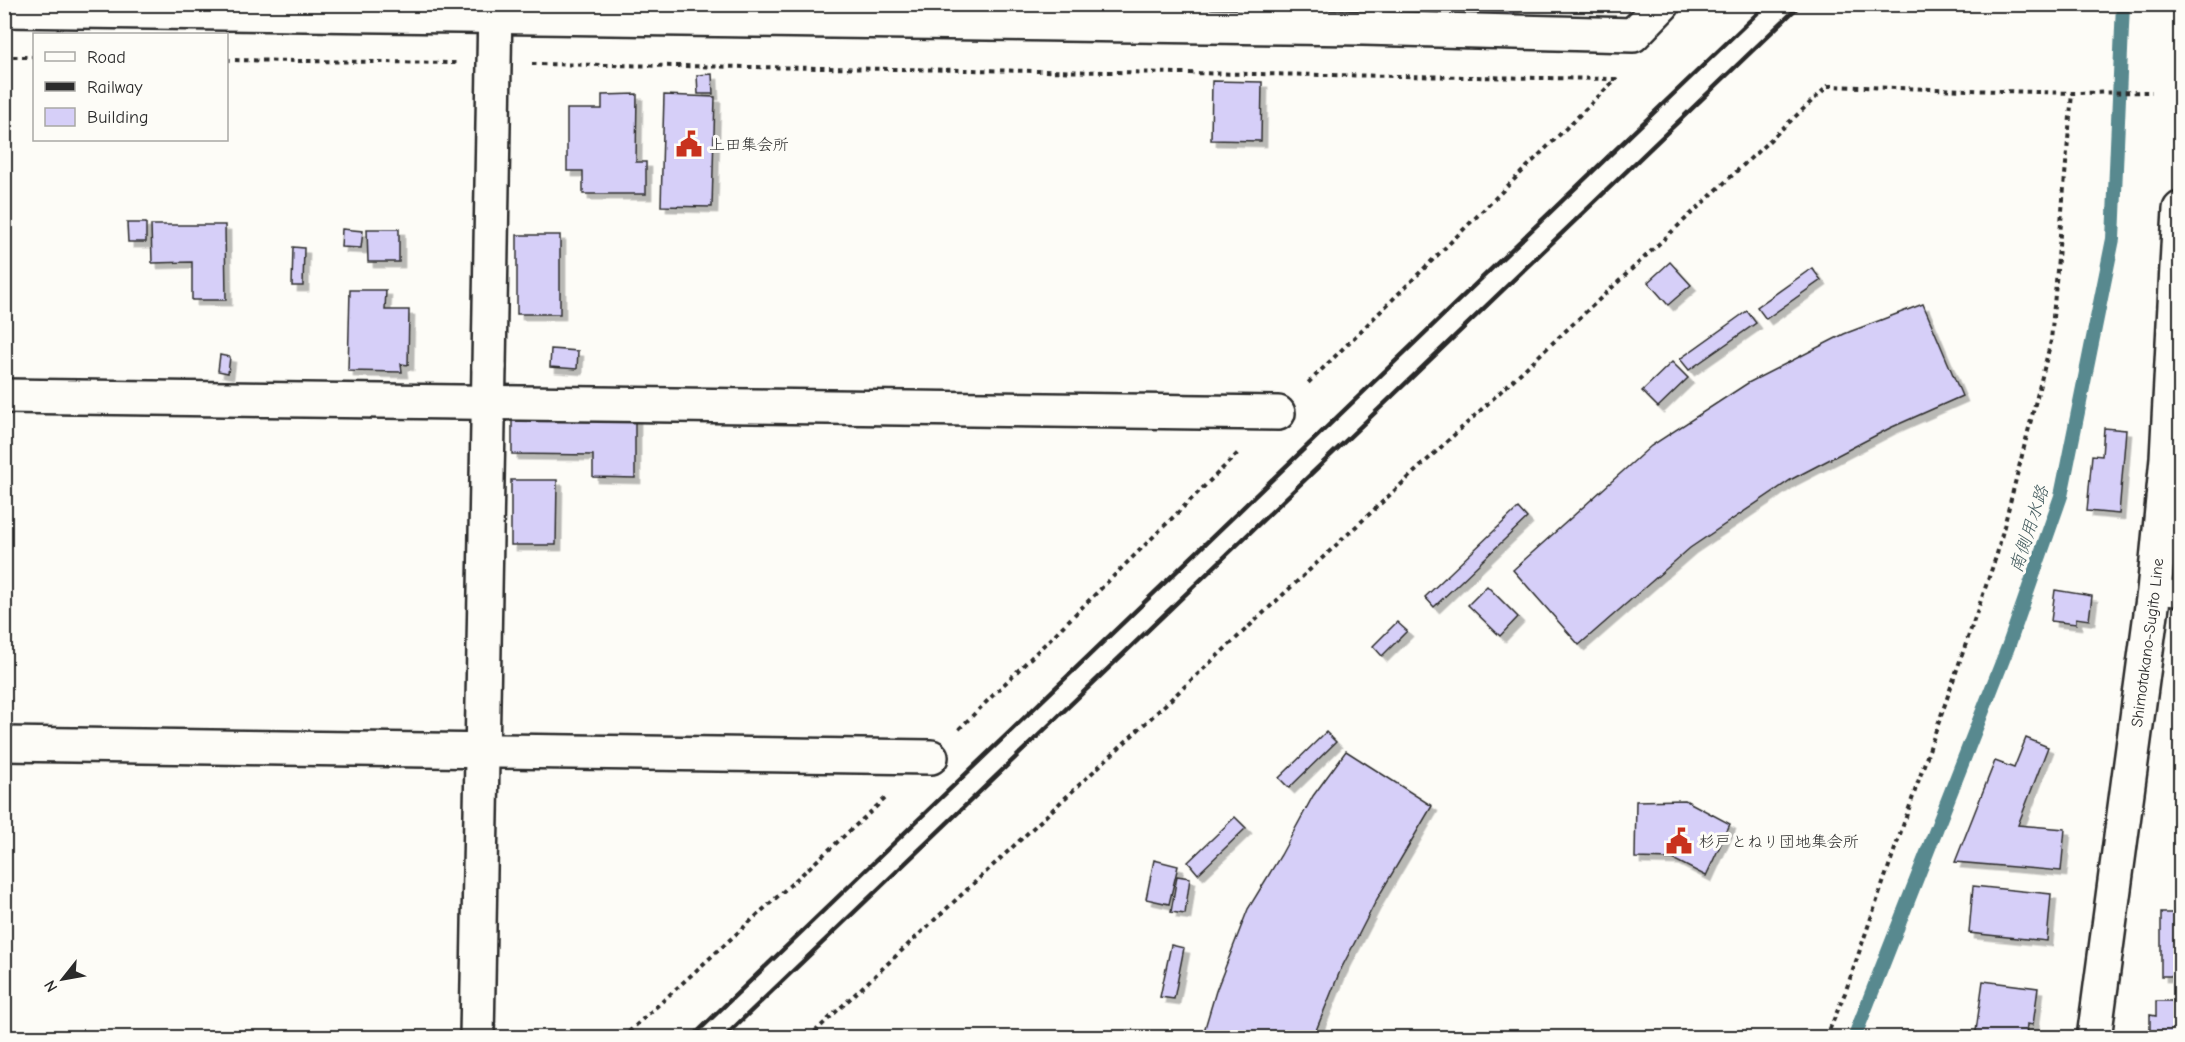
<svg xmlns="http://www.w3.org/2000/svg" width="2185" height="1042" font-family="'Comic Neue','Klee One',sans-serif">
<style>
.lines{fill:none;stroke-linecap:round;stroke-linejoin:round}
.stream{stroke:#59898f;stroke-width:14}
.building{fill:#d6cff8;stroke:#2b2b2b;stroke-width:1.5;filter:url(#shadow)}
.service-casing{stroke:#2b2b2b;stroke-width:28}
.minor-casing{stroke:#2b2b2b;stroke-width:38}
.tertiary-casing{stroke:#2b2b2b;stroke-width:38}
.secondary-casing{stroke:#2b2b2b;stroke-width:38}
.path{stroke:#2b2b2b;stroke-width:4;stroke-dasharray:4.5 4.5;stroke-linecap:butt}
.service{stroke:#fdfcf7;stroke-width:24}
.minor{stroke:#fdfcf7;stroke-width:33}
.tertiary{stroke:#fdfcf7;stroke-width:33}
.secondary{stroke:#fdfcf7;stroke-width:33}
.rail{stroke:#2b2b2b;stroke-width:4.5}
.labels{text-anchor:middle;stroke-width:6;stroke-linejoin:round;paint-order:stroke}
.poi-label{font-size:16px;fill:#2b2b2b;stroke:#fdfcf7;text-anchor:start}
.street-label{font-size:16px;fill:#2b2b2b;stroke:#fdfcf7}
.water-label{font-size:18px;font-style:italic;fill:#425a5d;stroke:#fdfcf7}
</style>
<defs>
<filter id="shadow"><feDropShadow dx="5.5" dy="5.5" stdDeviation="0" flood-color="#0004"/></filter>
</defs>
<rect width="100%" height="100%" fill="#fdfcf7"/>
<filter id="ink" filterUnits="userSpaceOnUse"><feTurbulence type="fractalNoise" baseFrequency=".0167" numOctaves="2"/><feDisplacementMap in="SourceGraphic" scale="12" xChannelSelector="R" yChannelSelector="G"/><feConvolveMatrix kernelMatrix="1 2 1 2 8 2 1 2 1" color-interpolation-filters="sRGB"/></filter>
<g filter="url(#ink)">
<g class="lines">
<!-- stream -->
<path class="stream" d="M1854 1038 2008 647 2061 496 2113 239 2123 4"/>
</g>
<!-- building -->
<g class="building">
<path d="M1166 4H1196V7L1166 6Z"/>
<path d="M1400 4H1434V13L1400 12Z"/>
<rect x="1472" y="4" width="42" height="10"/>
<path d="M1566 4H1598V7L1566 6Z"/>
<path d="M712 74 713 94H698L697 75Z"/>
<path d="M1212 81 1262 82 1261 141 1211 140Z"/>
<path d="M637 94 636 162H646V194H583V171H567V109H602V95Z"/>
<path d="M664 95 715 97 712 207 661 206Z"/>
<path d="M127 223H146V242H128Z"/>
<path d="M151 225H225L226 300H192V262L152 263Z"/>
<path d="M342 229 363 231 361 248 341 247Z"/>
<path d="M367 229H399V262H368Z"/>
<rect x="517" y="235" width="43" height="79"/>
<path d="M293 247 304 248 303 286H292Z"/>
<path d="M1670 262 1691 285 1668 305 1648 282Z"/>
<path d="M1812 268 1821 280 1766 319 1757 307Z"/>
<path d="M350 290H386L385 310H409L408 365 401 364 402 372 348 371Z"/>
<path d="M1923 304 1962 396 1890 428 1792 479 1690 548 1579 645 1513 570 1651 446 1748 383 1844 334Z"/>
<path d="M1747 311 1756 323 1689 370 1680 359Z"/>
<path d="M551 349 578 351 577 369 550 367Z"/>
<path d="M220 355 230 357 228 373 218 371Z"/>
<path d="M1672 362 1688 378 1658 407 1642 391Z"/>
<path d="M512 413 635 414V478L593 477V455L512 454Z"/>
<path d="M2104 428 2126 430 2119 514 2087 511 2092 455 2102 456Z"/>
<path d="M511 480H557L556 545H511Z"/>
<path d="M1518 508 1527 518 1434 607 1425 597Z"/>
<path d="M1487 586 1518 617 1500 636 1468 605Z"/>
<path d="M2055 590 2092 596 2089 620 2076 618V624L2051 621Z"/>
<path d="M1397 622 1407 631 1382 656 1373 646Z"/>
<path d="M1326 732 1336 742 1289 788 1279 778Z"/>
<path d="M2026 738 2048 747 2018 825 2065 829 2061 871 1955 862 1995 761 2014 768Z"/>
<path d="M1346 751 1432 806 1377 899 1340 971 1313 1038H1202L1216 991 1248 909 1281 855 1313 796Z"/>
<path d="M1685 800 1730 824 1706 876 1673 859 1635 858 1636 801Z"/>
<path d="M1235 817 1246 828 1198 874 1188 862Z"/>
<path d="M1154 860 1178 866 1169 904 1146 899Z"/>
<path d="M1177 876 1190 878 1185 914 1171 912Z"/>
<path d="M1973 886 2051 894 2047 941 1969 933Z"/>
<rect x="2161" y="913" width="19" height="63"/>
<path d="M1171 945 1184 948 1174 999 1160 997Z"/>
<path d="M1983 981 2038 988 2033 1025 2027 1024 2026 1038H1975Z"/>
<path d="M2156 1001H2180V1038H2150V1015L2156 1016Z"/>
</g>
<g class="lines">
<!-- service casing -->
<g class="service-casing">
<path id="service" d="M2154 591 2180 594"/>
</g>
<!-- minor casing -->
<g class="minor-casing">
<g id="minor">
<path d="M4 10 1363 28 1633 35 1663 4"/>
<path d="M489 367 495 4"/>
<path d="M4 396 1278 413"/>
<path d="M4 744 931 757"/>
</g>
</g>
<!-- tertiary casing -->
<g class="tertiary-casing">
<path id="tertiary" d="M477 1038 489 367"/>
</g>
<!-- secondary casing -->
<g class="secondary-casing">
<g id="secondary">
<path id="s1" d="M2094 1038 2154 591 2167 458 2180 209"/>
</g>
</g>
<!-- path -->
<g class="path">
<path d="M4 57H34"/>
<path d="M226 60 456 63"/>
<path d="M532 64 1616 79 1306 385"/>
<path d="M959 729 1239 452"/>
<path d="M622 1038 888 796"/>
<path d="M808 1038 1828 86 2072 93 2152 92"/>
<path d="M1826 1038 1845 993 1997 554 2051 341 2072 93"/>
</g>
<!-- service -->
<use href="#service" class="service"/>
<!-- minor -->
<use href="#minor" class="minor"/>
<!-- tertiary -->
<use href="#tertiary" class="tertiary"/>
<!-- secondary -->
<use href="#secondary" class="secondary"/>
<!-- rail -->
<g class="rail">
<path d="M691 1038 1767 4"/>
<path d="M723 1038 1801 4"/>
</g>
</g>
</g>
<!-- icons -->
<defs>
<g id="civic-bare" transform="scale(2.07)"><path d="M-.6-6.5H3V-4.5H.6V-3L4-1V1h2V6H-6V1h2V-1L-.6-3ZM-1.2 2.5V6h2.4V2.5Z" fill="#c8321e" stroke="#fdfcf7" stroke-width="2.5" paint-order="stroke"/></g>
</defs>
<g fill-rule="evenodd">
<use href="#civic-bare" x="689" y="144"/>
<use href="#civic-bare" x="1679" y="841"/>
</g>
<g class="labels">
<!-- poi labels -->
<g class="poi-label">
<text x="709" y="150">上田集会所</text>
<text x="1699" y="847">杉戸とねり団地集会所</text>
</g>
<!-- street labels -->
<g class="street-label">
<text dy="6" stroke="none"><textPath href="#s1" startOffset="399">Shimotakano-Sugito Line</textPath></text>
</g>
<!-- water labels -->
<g class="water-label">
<text transform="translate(2029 529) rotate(-72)" y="6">南側用水路</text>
</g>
</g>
<!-- margin -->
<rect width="2185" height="1042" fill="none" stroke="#fdfcf7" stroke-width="24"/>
<rect x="12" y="12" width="2161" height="1018" fill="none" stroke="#2b2b2b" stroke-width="2" filter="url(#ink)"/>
<!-- legend -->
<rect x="33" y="33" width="195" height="108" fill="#fdfcf7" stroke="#a9a8a5" stroke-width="1.5"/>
<rect x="45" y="52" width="30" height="9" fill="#fdfcf7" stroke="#a9a8a5" stroke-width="1.5"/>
<text x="87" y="63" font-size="18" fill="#2b2b2b">Road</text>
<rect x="45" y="82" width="30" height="9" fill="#2b2b2b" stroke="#a9a8a5" stroke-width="1.5"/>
<text x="87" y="93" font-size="18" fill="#2b2b2b">Railway</text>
<rect x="45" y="108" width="30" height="18" fill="#d6cff8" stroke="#a9a8a5" stroke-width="1.5"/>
<text x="87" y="123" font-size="18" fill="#2b2b2b">Building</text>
<!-- north arrow -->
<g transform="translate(63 979) rotate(239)" stroke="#fdfcf7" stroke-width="4.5" paint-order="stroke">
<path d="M0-4.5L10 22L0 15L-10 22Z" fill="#2b2b2b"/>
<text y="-9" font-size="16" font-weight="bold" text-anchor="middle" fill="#2b2b2b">N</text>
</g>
</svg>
